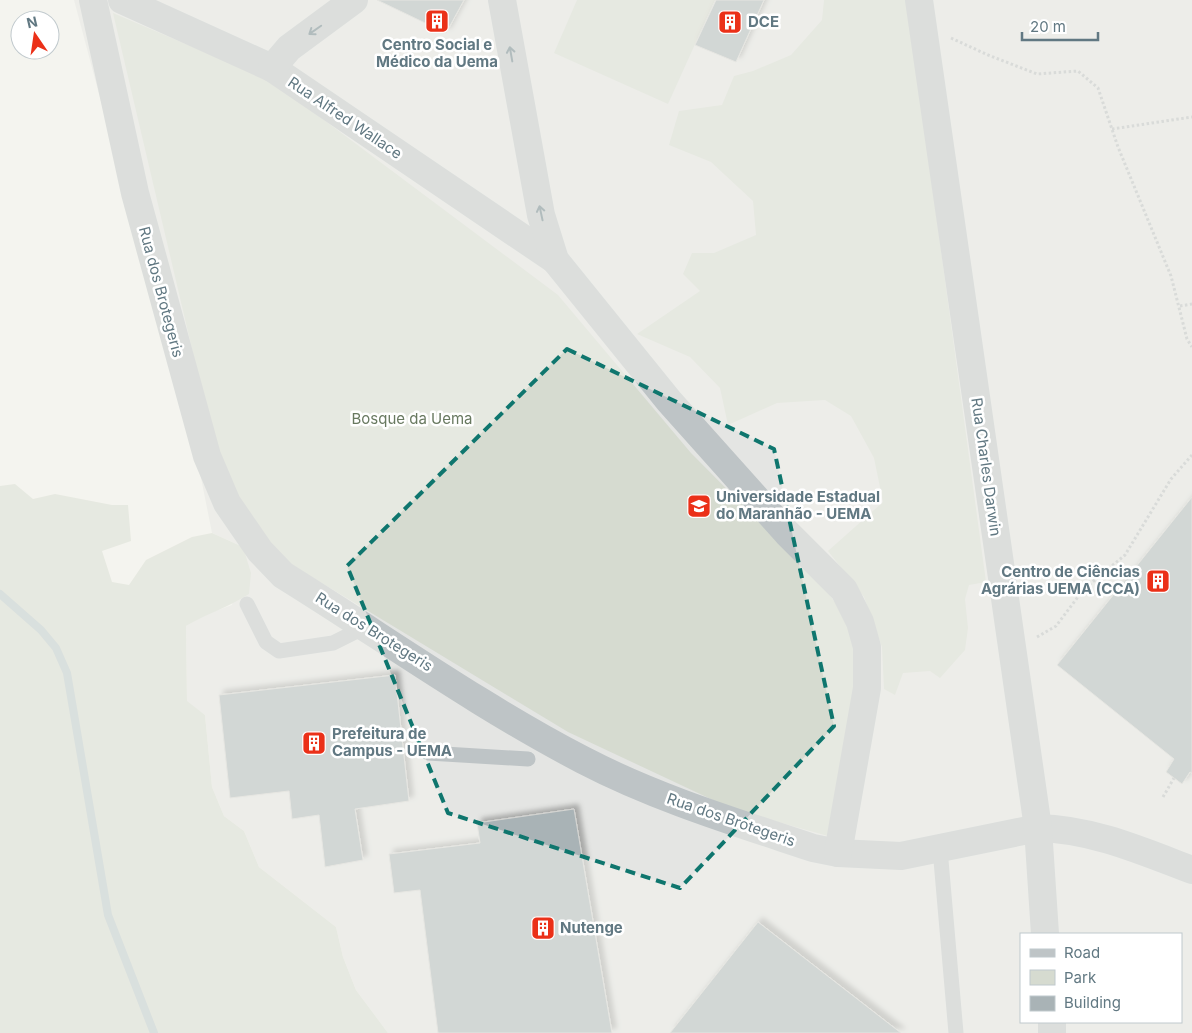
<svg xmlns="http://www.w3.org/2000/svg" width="1192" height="1033" font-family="Inter,sans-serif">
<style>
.built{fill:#e4e5e3;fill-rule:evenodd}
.green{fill:#d6dbd0}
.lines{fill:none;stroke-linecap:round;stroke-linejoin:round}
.stream{stroke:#b8c7ca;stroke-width:8}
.building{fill:#a9b3b6;stroke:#d5d5d2;filter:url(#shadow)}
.path{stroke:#b8bcbe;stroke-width:3;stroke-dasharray:2.5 2.5;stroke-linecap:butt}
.lane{stroke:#bec4c6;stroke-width:15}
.street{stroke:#bec4c6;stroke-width:28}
.oneway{stroke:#617882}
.marked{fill:none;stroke:#0f766e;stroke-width:4;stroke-dasharray:10 6;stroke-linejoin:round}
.labels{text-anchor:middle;stroke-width:5;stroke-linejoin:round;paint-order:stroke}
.poi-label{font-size:15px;font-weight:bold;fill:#617882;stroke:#fff;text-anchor:start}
.street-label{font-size:15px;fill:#617882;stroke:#fff}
.park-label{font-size:15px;fill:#687960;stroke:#fff}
</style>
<defs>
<filter id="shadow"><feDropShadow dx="4.5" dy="-4.5" stdDeviation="2.5" flood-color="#0004"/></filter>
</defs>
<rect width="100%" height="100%" fill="#f4f4ef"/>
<!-- built -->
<path class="built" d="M74 0H1192V1033H388L356 990 343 957 336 927 259 867 244 831 224 816 212 787 205 715 187 702 186 626 204 615 232 605 243 547 212 533 201 478ZM1021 934H1181V1022H1021Z"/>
<!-- green -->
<g class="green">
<path d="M577 0H715L668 104 554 53Z"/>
<path d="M824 0H907L986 582 969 585 965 599 968 628 965 650 940 678 930 671 903 673 895 695 884 689 882 647 864 597 828 551 883 502 874 458 851 416 825 400 777 403 728 425 720 388 690 357 637 334 700 291 683 274 692 253H714L756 235 753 201 711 162 669 145 679 111 722 105 734 76 753 71 791 55 822 20Z"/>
<path d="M113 13 242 68 284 90 558 295 691 453 824 587 851 625 863 666 828 836 732 809 568 732 279 557 233 493 212 434Z"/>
<path d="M15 484 33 499 55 494 112 505H128L131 541 102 551 112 582 129 585 146 560 192 537 212 533 243 547 251 573 249 594C229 607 206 614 186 626L187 701 205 715 212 787 224 816 244 831 259 867 336 927 343 957 356 990 388 1033H0V486Z"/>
</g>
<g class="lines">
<!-- stream -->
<path class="stream" d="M0 594 41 630 56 648 67 673 108 915 154 1033"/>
</g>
<!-- building -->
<g class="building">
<path d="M377 0H464L446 33Z"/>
<path d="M716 0H764L736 62 695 45Z"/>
<path d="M1192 497V773L1190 772 1182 784 1166 772 1174 759 1057 665Z"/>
<path d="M395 675 409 801 355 809 363 860 325 867 319 815 292 819 289 791 230 798 219 695Z"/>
<path d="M574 809 612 1033H438L420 890 394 893 389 854 480 843 477 823Z"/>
<path d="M758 922 901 1033H670Z"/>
</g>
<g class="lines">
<!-- path -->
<g class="path">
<path d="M951 38 988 55 1037 74 1078 71 1098 88 1118 147 1171 276 1187 339 1192 347"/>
<path d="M1112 129 1192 117"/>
<path d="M1180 306 1192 304"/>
<path d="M1037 637 1056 626 1084 589 1125 555 1171 479 1192 455"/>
<path d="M1163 797 1174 778"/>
</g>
<!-- lane -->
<g class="lane">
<path d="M247 604 266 642 279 651 333 643 365 627"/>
<path d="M428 753 528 759"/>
<path d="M940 849 956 1033"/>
</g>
<!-- street -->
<g class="street">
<path d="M93 0 135 193 207 456 227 503 260 551 283 575C383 637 479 706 583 760 656 798 735 822 813 848L838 853 901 856 1038 828C1092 829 1142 851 1192 870"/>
<path d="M122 0 272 68 555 260"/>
<path d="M502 0 541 215 555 260 669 401 787 533 844 590 860 622 867 647V688L838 853"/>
<path d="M919 0 1038 828 1045 934"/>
<path d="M272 68 289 48 354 0"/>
<path d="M1052 1022V1033"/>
</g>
</g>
<!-- one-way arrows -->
<defs><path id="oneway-shaft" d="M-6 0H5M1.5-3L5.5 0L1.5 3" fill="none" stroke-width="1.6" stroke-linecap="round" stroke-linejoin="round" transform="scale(1.25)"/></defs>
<g class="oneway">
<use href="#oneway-shaft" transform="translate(315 30) rotate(145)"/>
<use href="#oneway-shaft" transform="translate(511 54) rotate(-100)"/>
<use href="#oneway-shaft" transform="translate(541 213) rotate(-102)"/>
</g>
<!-- marked area -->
<path d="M0 0H1192V1033H0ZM567 349 774 449 834 726 680 888 448 813 347 566Z" fill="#f4f4ef" fill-opacity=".55" fill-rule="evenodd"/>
<path class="marked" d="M567 349 774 449 834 726 680 888 448 813 347 566Z"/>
<!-- icons -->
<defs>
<g id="building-square" transform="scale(1.25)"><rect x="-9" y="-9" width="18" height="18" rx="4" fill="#eb3018" stroke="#fff"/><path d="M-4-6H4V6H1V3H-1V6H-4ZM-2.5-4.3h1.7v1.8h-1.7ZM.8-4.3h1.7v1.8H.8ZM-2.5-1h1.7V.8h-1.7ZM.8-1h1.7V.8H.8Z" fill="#fff"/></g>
<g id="university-square" transform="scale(1.25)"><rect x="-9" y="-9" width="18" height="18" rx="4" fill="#eb3018" stroke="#fff"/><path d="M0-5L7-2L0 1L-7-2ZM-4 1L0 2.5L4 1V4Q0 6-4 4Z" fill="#fff"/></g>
</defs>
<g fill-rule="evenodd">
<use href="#building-square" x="437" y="21"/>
<use href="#building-square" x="730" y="22"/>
<use href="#university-square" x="699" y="506"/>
<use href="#building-square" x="1158" y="581"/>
<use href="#building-square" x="314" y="743"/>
<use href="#building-square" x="543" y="928"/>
</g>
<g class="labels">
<!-- poi labels -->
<g class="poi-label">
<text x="748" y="27">DCE</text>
<text x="437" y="50" text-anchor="middle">Centro Social e<tspan x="437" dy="17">Médico da Uema</tspan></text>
<text x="716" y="502">Universidade Estadual<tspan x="716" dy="17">do Maranhão - UEMA</tspan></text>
<text x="1140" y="577" text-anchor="end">Centro de Ciências<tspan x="1140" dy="17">Agrárias UEMA (CCA)</tspan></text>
<text x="332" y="739">Prefeitura de<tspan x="332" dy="17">Campus - UEMA</tspan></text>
<text x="560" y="933">Nutenge</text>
</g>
<!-- street labels -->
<g class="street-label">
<text transform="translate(345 118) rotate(34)" y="5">Rua Alfred Wallace</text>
<text transform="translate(161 292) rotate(75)" y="5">Rua dos Brotegeris</text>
<text transform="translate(986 467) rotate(82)" y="5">Rua Charles Darwin</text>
<text transform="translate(374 632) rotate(32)" y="5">Rua dos Brotegeris</text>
<text transform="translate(731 820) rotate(19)" y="5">Rua dos Brotegeris</text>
</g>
<!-- park labels -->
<g class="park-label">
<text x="412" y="424">Bosque da Uema</text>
</g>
</g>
<!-- legend -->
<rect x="1020" y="933" width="162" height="90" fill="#ffffff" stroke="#c0c9cd"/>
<rect x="1030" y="949" width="25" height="8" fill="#bec4c6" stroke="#c0c9cd"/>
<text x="1064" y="958" font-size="15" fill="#617882">Road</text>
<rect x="1030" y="970" width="25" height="15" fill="#d6dbd0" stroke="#c0c9cd"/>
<text x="1064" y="983" font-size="15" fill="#617882">Park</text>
<rect x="1030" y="996" width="25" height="15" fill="#a9b3b6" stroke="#c0c9cd"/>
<text x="1064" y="1008" font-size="15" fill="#617882">Building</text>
<!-- north arrow -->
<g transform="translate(35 35) rotate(347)"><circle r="24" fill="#ffffff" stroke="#c0c9cd"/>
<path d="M0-4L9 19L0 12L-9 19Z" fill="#eb3018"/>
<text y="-8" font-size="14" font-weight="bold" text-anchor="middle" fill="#617882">N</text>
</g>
<!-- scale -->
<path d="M1022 32v8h76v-8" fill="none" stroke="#617882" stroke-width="2.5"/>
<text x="1030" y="32" font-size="15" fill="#617882" stroke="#ffffff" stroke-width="4" paint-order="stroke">20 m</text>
</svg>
